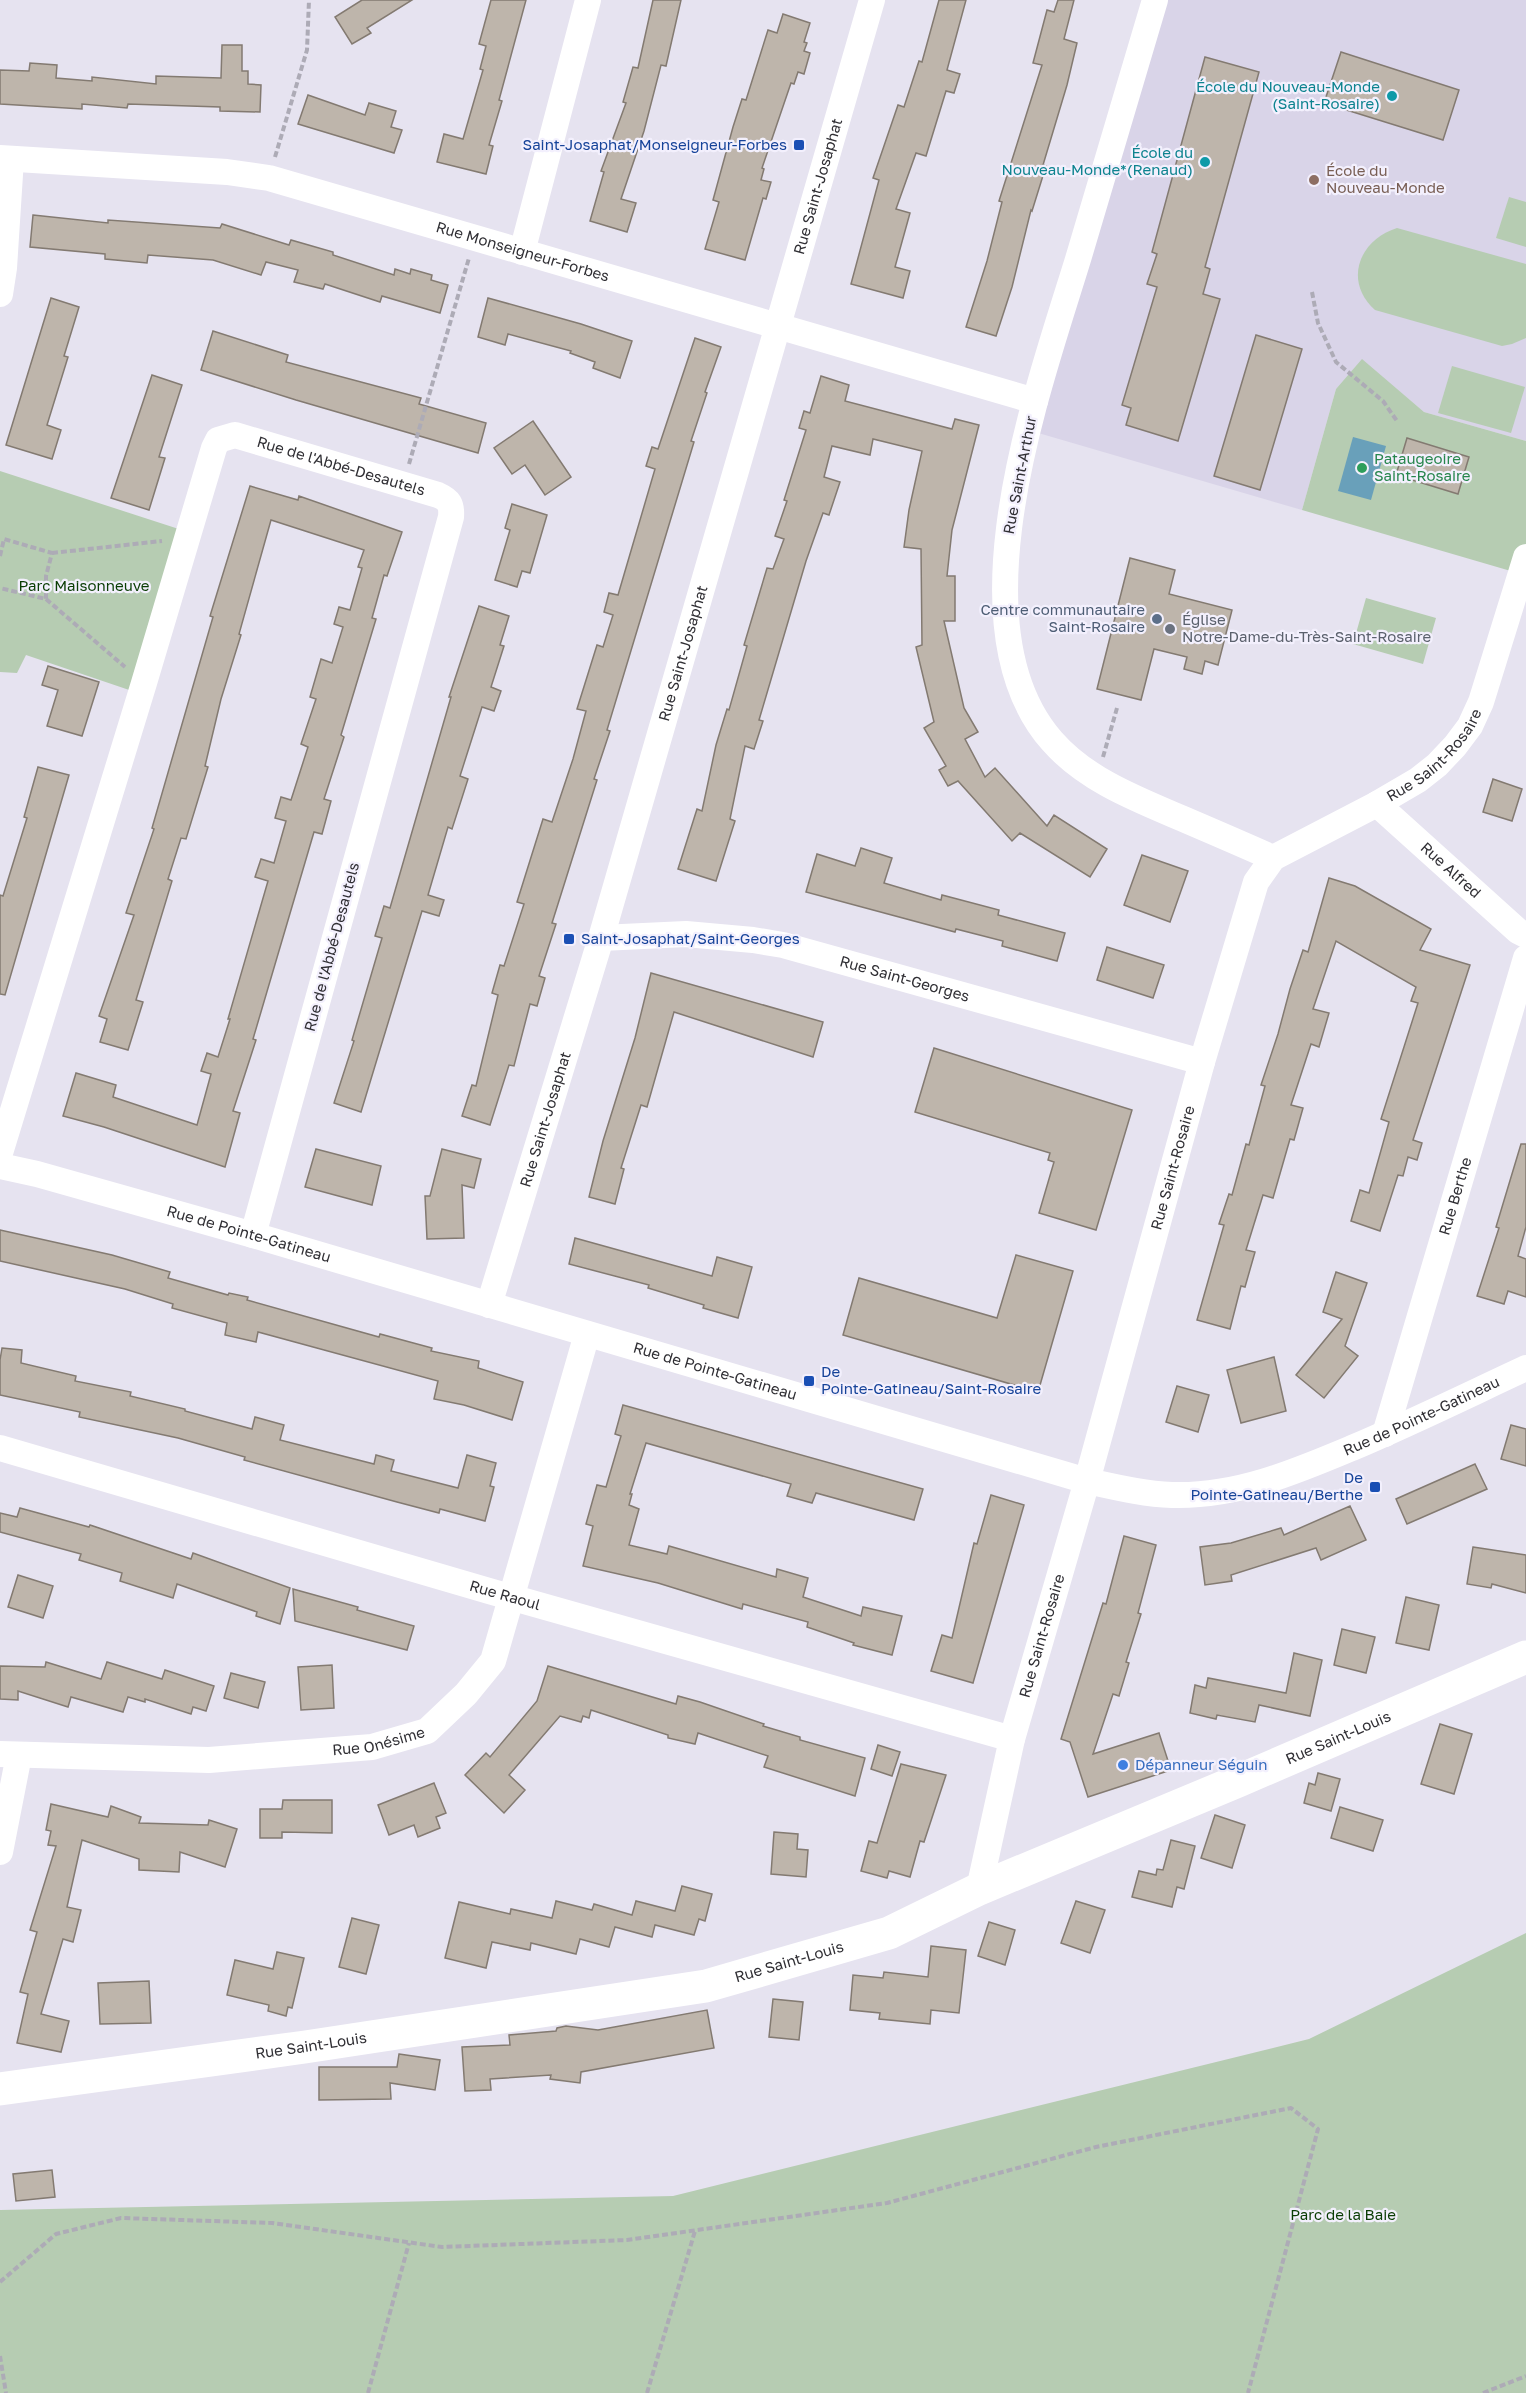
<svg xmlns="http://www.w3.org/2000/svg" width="1526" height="2393" font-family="'Golos Text',sans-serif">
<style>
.built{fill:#d9d4e8}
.green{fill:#b6ccb2}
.water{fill:#69a0ba}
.building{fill:#beb5ab;stroke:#837a71;stroke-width:1.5}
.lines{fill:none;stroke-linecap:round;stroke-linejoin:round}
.path{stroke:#adabb6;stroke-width:4;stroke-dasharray:6 3;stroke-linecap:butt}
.minor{stroke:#fff;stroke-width:26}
.tertiary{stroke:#fff;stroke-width:33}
.culture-dot{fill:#0f9aa8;stroke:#f3f0fd;stroke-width:2}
.transit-dot{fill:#1a4fb4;stroke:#f3f0fd;stroke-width:2}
.education-dot{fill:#8d6e63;stroke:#f3f0fd;stroke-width:2}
.leisure-dot{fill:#2e9e5b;stroke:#f3f0fd;stroke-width:2}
.service-dot{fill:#5c6f8a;stroke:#f3f0fd;stroke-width:2}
.worship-dot{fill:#6b7280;stroke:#f3f0fd;stroke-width:2}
.shop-dot{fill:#3f7fe0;stroke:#f3f0fd;stroke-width:2}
.labels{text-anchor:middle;stroke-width:4.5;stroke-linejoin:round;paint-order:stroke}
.culture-label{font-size:15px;fill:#0d838f;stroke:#f3f0fd;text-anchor:end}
.transit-label{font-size:15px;fill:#164399;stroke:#f3f0fd;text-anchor:end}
.education-label{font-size:15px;fill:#785e54;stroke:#f3f0fd;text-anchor:start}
.street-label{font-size:15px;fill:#302f34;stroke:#f3f0fd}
.leisure-label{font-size:15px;fill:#27864d;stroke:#f3f0fd;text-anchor:start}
.park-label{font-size:15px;fill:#0a3d04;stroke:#f3f0fd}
.service-label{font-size:15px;fill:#4e5e75;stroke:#f3f0fd;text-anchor:end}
.worship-label{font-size:15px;fill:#5b616d;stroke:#f3f0fd;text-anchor:start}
.shop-label{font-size:15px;fill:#366cbe;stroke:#f3f0fd;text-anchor:start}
</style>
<rect width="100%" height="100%" fill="#e6e3f0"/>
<!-- built -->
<path class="built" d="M1155 0H1526V441L1424 412 1362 360 1336 389 1302 510 1028 430Z"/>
<!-- green -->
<g class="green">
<path d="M1509 197 1526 202V247L1496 238Z"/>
<path d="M1397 228 1526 264V338L1512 344 1502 346 1375 310C1343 281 1359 240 1397 228Z"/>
<path d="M1362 359 1424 412 1526 441V557L1521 574 1302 510 1336 389Z"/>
<path d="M1452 366 1525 387 1511 433 1438 413Z"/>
<path d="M0 471 188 532 141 694 26 655 17 673 0 672Z"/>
<path d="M1366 598 1436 618 1423 664 1353 644Z"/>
<path d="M1526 1933V2393H0V2210L673 2196 1309 2039Z"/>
</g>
<!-- water -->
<path class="water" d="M1353 437 1386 446 1371 500 1338 491Z"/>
<!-- building -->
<g class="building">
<path d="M362 0H412L367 28 371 33 352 44 335 17Z"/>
<path d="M491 0H526L499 100 502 101 489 145 493 146 486 174 437 162 444 134 463 139 483 70 480 69 486 46 479 44Z"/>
<path d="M653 0H681L666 66 661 65 644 131 621 199 636 203 627 232 590 221 604 172 601 171 626 103 623 102 633 67 638 68Z"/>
<path d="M939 0H966L947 70 960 74 954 93 946 91 926 156 916 153 896 209 910 213 895 267 910 271 903 298 851 284 879 180 873 178 898 105 904 107 919 61 922 62Z"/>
<path d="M1058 0H1074L1064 39 1077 43 1067 85 1043 165 1046 166 1032 211 1031 210 1012 287 996 336 966 327 987 261 1002 202 999 201 1042 65 1033 63 1047 10 1054 12Z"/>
<path d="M783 14 810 23 804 42 807 43 804 51 810 53 804 74 798 72 794 84 791 83 762 168 764 169 761 180 771 182 766 199 763 198 745 260 705 249 719 202 713 200 733 127 742 99 746 100 768 30 777 33Z"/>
<path d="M222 45H242V71H248V84L261 85 260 112 220 111V107L128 104 127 108 82 104V109L0 104V70L29 71 30 63 57 65 56 78 92 81V77L156 84V76L221 78Z"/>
<path d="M1341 52 1459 90 1443 140 1324 103Z"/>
<path d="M1205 57 1259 72 1205 267 1210 269 1203 294 1220 299 1178 441 1126 425 1131 408 1122 405 1157 287 1147 284 1157 254 1152 252Z"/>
<path d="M308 95 365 115 369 103 396 111 391 127 402 130 394 153 298 124Z"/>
<path d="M33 215 108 223V220L220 228 222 224 289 245 291 240 333 252V255L394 275 395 269 410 274 411 269 432 275 431 280 448 285 440 313 382 296 380 302 325 284 323 289 294 282 298 270 266 262 261 275 213 260 148 255 147 263 105 259V254L30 247Z"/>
<path d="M51 298 79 307 64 356 68 357 47 425 61 430 52 459 6 445Z"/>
<path d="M488 298 581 324 632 341 620 378 593 368 595 362 570 353 571 351 508 334 505 345 478 337Z"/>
<path d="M213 331 288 355 286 362 421 398 419 404 486 423 478 453 296 400 201 370Z"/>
<path d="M1256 335 1302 349 1260 490 1214 476Z"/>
<path d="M695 338 721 347 705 392 707 393 691 441 694 442 607 730 610 731 594 779 597 780 552 923 556 924 539 976 545 978 537 1006 530 1004 514 1066 509 1065 490 1125 462 1116 472 1085 476 1086 498 995 492 993 500 965 504 966 524 904 517 902 543 819 552 822 573 759 586 711 577 709 597 645 603 647 613 615 604 612 609 593 618 595 655 469 646 466 652 447 658 449Z"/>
<path d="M152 375 182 385 159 457 165 458 149 510 111 498Z"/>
<path d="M821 376 849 385 845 401 952 429 955 419 979 425 952 530 947 576H955V621H944L964 708 978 732 965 739 985 777 995 768 1047 826 1054 815 1107 849 1090 877 1020 833 1012 841 958 781 948 786 939 770 946 766 924 728 934 722 916 647 922 645 921 549 904 547 909 510 922 451 873 439 870 455 832 446 824 477 840 482 829 515 823 513 806 561 759 720 763 721 754 749 745 746 730 819 735 821 716 881 678 869 697 809 702 811 716 745 727 709 729 710 747 646 744 645 767 568 773 569 784 539 775 536 787 501 784 500 806 430 799 428 804 411 810 413Z"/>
<path d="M533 421 571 477 545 495 525 465 512 474 494 448Z"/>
<path d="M1407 438 1469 457 1458 494 1396 475Z"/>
<path d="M250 486 298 500 299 496 402 532 387 576 384 575 372 618 376 619 341 735 344 737 324 799 331 801 322 834 314 832 253 1039 256 1040 233 1111 240 1113 225 1167 104 1127 63 1116 76 1073 116 1085 113 1097 197 1125 211 1074 201 1071 207 1053 218 1057 230 1019H228L268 881 255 877 261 859 274 863 286 821 275 818 281 797 291 800 308 747 301 744 316 699 310 697 321 659 332 663 343 627 334 624 339 607 350 610 362 568 358 567 364 550 271 520 239 634 241 635 221 699 205 766 208 767 186 839 181 838 168 879 172 881 136 1000 143 1002 128 1050 100 1042 107 1019 99 1016 134 915 126 913 154 829 152 828 213 617 210 616Z"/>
<path d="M512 504 547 515 530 573 522 571 517 587 495 580 510 530 505 528Z"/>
<path d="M1130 558 1175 570 1169 594 1232 610 1218 665 1205 661 1202 674 1184 669 1187 657 1154 649 1141 700 1097 689Z"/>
<path d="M479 606 509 616 500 645 504 646 491 687 501 691 494 711 482 707 460 776 468 779 452 829 448 827 428 895 444 900 439 916 422 911 361 1112 334 1103 354 1041 352 1040 382 938 375 936 384 906 390 908 451 697H449Z"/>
<path d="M48 666 99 682 82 736 47 726 58 690 42 685Z"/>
<path d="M38 767 69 775 5 995 0 994V895L3 896 27 818 24 817Z"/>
<path d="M1493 779 1522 789 1512 821 1483 812Z"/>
<path d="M861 848 892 858 884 883 941 900 942 895 999 910 998 915 1065 933 1057 961 1002 946 1003 941 956 929 955 932 806 892 817 854 855 866Z"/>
<path d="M1142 855 1188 871 1170 922 1124 905Z"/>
<path d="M1329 878 1355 886 1431 929 1420 950 1470 965 1413 1140 1422 1143 1417 1160 1408 1157 1403 1176 1398 1175 1380 1231 1351 1221 1360 1190 1369 1193 1389 1122 1381 1119 1418 1003 1411 1001 1416 987 1336 941 1313 1009 1329 1013 1319 1047 1311 1044 1291 1105 1303 1108 1294 1140 1290 1139 1273 1198 1263 1195 1246 1250 1255 1252 1245 1287 1241 1286 1230 1329 1197 1320 1224 1225 1219 1224 1229 1194 1232 1195 1246 1144 1249 1145 1265 1086 1261 1085 1278 1034 1290 989 1303 950 1308 952Z"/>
<path d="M1107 947 1164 965 1153 998 1097 980Z"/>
<path d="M651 973 823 1022 813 1057 674 1012 647 1107 641 1105 621 1168 624 1169 615 1204 589 1197 603 1141 635 1038Z"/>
<path d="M934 1048 1132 1110 1096 1230 1039 1213 1054 1162 1048 1160 1050 1153 915 1112Z"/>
<path d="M1521 1144H1526V1227L1518 1256 1526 1259V1297L1508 1291 1504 1304 1477 1296 1499 1228 1496 1227Z"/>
<path d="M316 1149 381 1166 372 1205 305 1187Z"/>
<path d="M442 1149 481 1159 474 1188 462 1185 464 1238 427 1239 425 1196H430Z"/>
<path d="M0 1230 112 1255 170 1272 168 1278 228 1295 229 1293 248 1297 247 1300 379 1337 380 1334 432 1348 431 1351 479 1361 478 1368 523 1382 512 1420 464 1405 434 1399 438 1381 258 1332 256 1342 225 1335 227 1323 172 1308 173 1304 125 1289 0 1261Z"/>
<path d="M575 1238 712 1276 717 1257 752 1267 738 1318 703 1308 704 1305 648 1288 649 1285 569 1264Z"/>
<path d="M1016 1255 1073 1271 1038 1392 843 1335 859 1278 997 1318Z"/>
<path d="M1336 1272 1367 1283 1345 1346 1358 1356 1324 1398 1296 1375 1342 1319 1323 1312Z"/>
<path d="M2 1348 22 1350 21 1363 76 1376 75 1381 131 1392 130 1396 185 1409V1411L252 1429 255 1417 284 1425 280 1440 374 1464 376 1455 394 1460 391 1471 458 1488 467 1455 496 1463 490 1486 494 1487 485 1521 440 1509 439 1513 397 1502 244 1460 245 1457 178 1438 79 1417 80 1412 0 1395V1360Z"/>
<path d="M1274 1357 1286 1411 1241 1423 1227 1370Z"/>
<path d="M1177 1386 1209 1395 1198 1432 1166 1422Z"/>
<path d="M623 1405 923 1489 914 1520 816 1493 812 1503 787 1496 791 1484 646 1443 630 1494H632L629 1505 639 1509 629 1545 667 1554 669 1546 776 1577 777 1569 808 1578 803 1597 861 1616 863 1607 902 1616 892 1655 853 1645 854 1643 807 1627 808 1622 743 1604 742 1609 658 1583 583 1566 593 1526 586 1524 597 1485 606 1487 621 1436 615 1434Z"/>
<path d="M1511 1425 1526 1429V1466L1501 1459Z"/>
<path d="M1475 1464 1487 1489 1407 1524 1396 1499Z"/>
<path d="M991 1495 1024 1505 973 1683 931 1671 942 1635 952 1638 974 1543 977 1544Z"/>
<path d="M1350 1506 1366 1540 1321 1560 1316 1548 1231 1575 1232 1581 1205 1585 1200 1547 1231 1543 1281 1528 1284 1535Z"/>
<path d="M20 1508 89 1527 90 1525 191 1559 193 1553 290 1588 280 1624 256 1616 257 1612 177 1584 173 1598 120 1581 122 1573 79 1560 81 1554 0 1532V1513L17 1517Z"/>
<path d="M1124 1536 1156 1545 1138 1613 1141 1614 1126 1662 1129 1663 1119 1696 1113 1694 1093 1754 1159 1733 1171 1770 1088 1797 1070 1742 1061 1739 1103 1603 1106 1604Z"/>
<path d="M1473 1547 1526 1555V1593L1492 1584 1491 1588 1467 1584Z"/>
<path d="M18 1575 53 1586 43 1618 8 1607Z"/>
<path d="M293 1589 358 1607 357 1610 414 1626 407 1650 295 1621Z"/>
<path d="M1406 1597 1439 1605 1429 1650 1396 1643Z"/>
<path d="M1342 1629 1375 1637 1366 1673 1334 1665Z"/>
<path d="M1294 1653 1322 1660 1310 1716 1259 1705 1255 1722 1217 1715 1216 1719 1190 1713 1195 1685 1206 1688 1208 1678 1286 1693Z"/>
<path d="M46 1662 101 1679 107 1662 162 1679 165 1670 214 1686 206 1711 193 1707 191 1714 145 1699V1702L128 1697 123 1712 71 1697 68 1707 18 1691V1700L0 1699V1666L45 1667Z"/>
<path d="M332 1665 334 1708 301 1710 298 1667Z"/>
<path d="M548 1666 676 1704 678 1696 700 1702 764 1724 763 1726 800 1737V1740L865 1758 855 1796 764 1767 768 1756 698 1733 695 1744 668 1738V1735L591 1710 589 1718 583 1716 581 1722 560 1716 509 1775 525 1790 504 1813 465 1775 486 1753 490 1757 537 1701Z"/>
<path d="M231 1673 265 1682 258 1708 224 1698Z"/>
<path d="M1440 1724 1472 1734 1454 1794 1421 1784Z"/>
<path d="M878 1745 900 1752 892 1776 871 1769Z"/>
<path d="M901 1764 946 1775 924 1842 920 1841 910 1877 889 1871 887 1878 861 1871 869 1841 877 1843Z"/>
<path d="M1318 1773 1340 1779 1331 1811 1304 1803 1309 1783 1315 1785Z"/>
<path d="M434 1783 446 1813 436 1817 440 1828 418 1837 414 1825 389 1835 378 1805Z"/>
<path d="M283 1800H332V1833L282 1832V1838H260V1809H282Z"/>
<path d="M51 1804 108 1817 111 1806 141 1817 139 1823 208 1825 209 1820 237 1829 225 1867 180 1852 179 1872 139 1870V1859L82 1840 67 1907 81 1910 73 1942 63 1939 41 2014 69 2021 61 2052 17 2043 28 1994 20 1992 37 1932 30 1930 56 1846 48 1845 51 1831 46 1830Z"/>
<path d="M1340 1807 1383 1820 1373 1851 1331 1838Z"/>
<path d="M1215 1815 1245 1825 1232 1868 1201 1858Z"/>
<path d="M774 1832 798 1834 797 1849 808 1850 806 1877 771 1874Z"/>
<path d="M1171 1840 1195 1846 1184 1889 1177 1887 1172 1907 1132 1897 1139 1871 1156 1875 1157 1869 1163 1870Z"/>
<path d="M682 1886 712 1894 705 1921 699 1919 694 1935 655 1925 652 1937 615 1927 609 1947 580 1939 576 1954 531 1943 530 1950 492 1942 486 1968 445 1958 459 1902 510 1914 511 1909 552 1918 556 1901 592 1910 594 1904 632 1915 636 1901 675 1911Z"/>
<path d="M1076 1901 1105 1910 1090 1953 1061 1943Z"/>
<path d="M352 1918 379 1925 366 1974 339 1967Z"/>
<path d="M989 1922 1015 1930 1005 1965 978 1956Z"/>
<path d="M931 1946 966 1950 959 2013 931 2010 930 2024 879 2019 880 2013 850 2010 853 1975 883 1978 884 1972 928 1977Z"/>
<path d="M277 1952 304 1958 292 2008 288 2007 286 2016 268 2011 269 2005 227 1995 235 1960 273 1969Z"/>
<path d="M149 1981 151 2023 100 2024 98 1983Z"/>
<path d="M773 1999 803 2002 799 2040 769 2037Z"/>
<path d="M707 2010 714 2048 581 2072 580 2083 550 2079 551 2075 490 2079 491 2090 465 2091 462 2047 510 2045 509 2035 556 2031 557 2028 566 2026 598 2030Z"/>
<path d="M399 2054 440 2060 435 2090 390 2083 391 2099 319 2100V2067H397Z"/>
<path d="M52 2170 55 2197 16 2201 13 2174Z"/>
</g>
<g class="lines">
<!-- path -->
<g class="path">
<path d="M275 157 307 50 309 0"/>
<path d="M1312 292 1318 323 1336 362 1383 401 1397 421"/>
<path d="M409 464 469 258"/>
<path d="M52 553 162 541"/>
<path d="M0 556 4 539 52 553 46 576V599L0 588"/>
<path d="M46 599 125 667"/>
<path d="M1103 757 1117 708"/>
<path d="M0 2282 56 2234 121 2218 272 2223 442 2247 627 2240 887 2203 1096 2147 1291 2108 1318 2129 1248 2393"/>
<path d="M0 2356 6 2393"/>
<path d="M368 2393 409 2243"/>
<path d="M647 2393 695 2231"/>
<path d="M1483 2393 1526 2376"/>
</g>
<!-- minor -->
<g class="minor">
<path d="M1155 0C1130 85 1104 171 1079 256 1040 384 950 625 1052 741 1087 781 1139 800 1188 821 1216 833 1244 845 1273 858"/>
<path id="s1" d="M0 158 227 172 269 178 1035 401"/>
<path d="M522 252 588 0"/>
<path d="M0 294 4 268 11 159"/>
<path id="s2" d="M1377 804 1518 931 1526 935"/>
<path id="s3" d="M601 938 686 934 753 940 783 945 1202 1062"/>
<path id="s4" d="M0 1153 144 683 214 448 218 440 235 435 438 495C449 500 452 504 451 517L253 1235"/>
<path id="s5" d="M0 1166 37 1174 253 1235 1087 1481C1115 1487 1143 1494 1172 1495 1236 1497 1295 1472 1352 1448 1411 1423 1468 1395 1526 1368"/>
<path id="s6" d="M489 1305 601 938 872 0"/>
<path id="s7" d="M1385 1434 1526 958"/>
<path id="s8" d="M0 1448 489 1591 1012 1739"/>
<path id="s9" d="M0 1754 209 1760 372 1747 427 1731 466 1694 493 1661 587 1334"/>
<path d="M0 1852 19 1755"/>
<path id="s10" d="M979 1889 1012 1739 1087 1481 1202 1062 1256 882 1273 858 1377 804 1418 780 1437 765 1455 746 1470 726 1481 702 1526 557"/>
</g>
<!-- tertiary -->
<path class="tertiary" id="s11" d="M0 2089 305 2047 706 1986 889 1933 979 1889 1238 1781 1526 1657"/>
</g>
<!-- markers -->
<g class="culture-dot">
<circle cx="1392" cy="96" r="6"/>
<circle cx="1205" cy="162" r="6"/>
</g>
<g class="transit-dot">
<rect x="793" y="139" width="12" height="12" rx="3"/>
<rect x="563" y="933" width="12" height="12" rx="3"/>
<rect x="803" y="1375" width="12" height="12" rx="3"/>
<rect x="1369" y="1481" width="12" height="12" rx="3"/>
</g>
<circle class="education-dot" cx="1314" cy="180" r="6"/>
<circle class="leisure-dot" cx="1362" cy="468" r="6"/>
<circle class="service-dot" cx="1157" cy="619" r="6"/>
<circle class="worship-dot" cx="1170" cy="629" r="6"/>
<circle class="shop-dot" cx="1123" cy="1765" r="6"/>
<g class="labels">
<!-- culture labels -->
<g class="culture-label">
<text x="1380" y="92">École du Nouveau-Monde<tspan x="1380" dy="17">(Saint-Rosaire)</tspan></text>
<text x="1193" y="158">École du<tspan x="1193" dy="17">Nouveau-Monde*(Renaud)</tspan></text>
</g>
<!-- transit labels -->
<g class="transit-label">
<text x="787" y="150">Saint-Josaphat/Monseigneur-Forbes</text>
<text x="581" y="944" text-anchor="start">Saint-Josaphat/Saint-Georges</text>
<text x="821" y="1377" text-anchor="start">De<tspan x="821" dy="17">Pointe-Gatineau/Saint-Rosaire</tspan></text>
<text x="1363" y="1483">De<tspan x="1363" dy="17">Pointe-Gatineau/Berthe</tspan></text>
</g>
<!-- education labels -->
<g class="education-label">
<text x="1326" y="176">École du<tspan x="1326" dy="17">Nouveau-Monde</tspan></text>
</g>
<!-- street labels -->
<g class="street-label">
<text dy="5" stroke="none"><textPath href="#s6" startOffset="1166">Rue Saint-Josaphat</textPath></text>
<text dy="5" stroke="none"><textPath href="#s1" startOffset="534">Rue Monseigneur-Forbes</textPath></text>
<text dy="5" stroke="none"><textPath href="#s4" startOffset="874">Rue de l'Abbé-Desautels</textPath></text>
<text transform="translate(1020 475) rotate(-79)" y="5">Rue Saint-Arthur</text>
<text dy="5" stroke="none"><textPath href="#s6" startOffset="680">Rue Saint-Josaphat</textPath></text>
<text dy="5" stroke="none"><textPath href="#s10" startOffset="1268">Rue Saint-Rosaire</textPath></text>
<text dy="5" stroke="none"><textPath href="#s2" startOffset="99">Rue Alfred</textPath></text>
<text transform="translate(332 947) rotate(-75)" y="5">Rue de l'Abbé-Desautels</text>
<text dy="5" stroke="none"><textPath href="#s3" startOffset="309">Rue Saint-Georges</textPath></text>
<text dy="5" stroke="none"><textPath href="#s6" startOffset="194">Rue Saint-Josaphat</textPath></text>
<text dy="5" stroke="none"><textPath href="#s10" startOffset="747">Rue Saint-Rosaire</textPath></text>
<text dy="5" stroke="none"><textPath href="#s7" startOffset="248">Rue Berthe</textPath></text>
<text dy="5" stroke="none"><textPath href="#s5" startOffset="258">Rue de Pointe-Gatineau</textPath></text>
<text dy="5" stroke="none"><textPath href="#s5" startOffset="744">Rue de Pointe-Gatineau</textPath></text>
<text dy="5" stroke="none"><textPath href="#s5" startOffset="1482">Rue de Pointe-Gatineau</textPath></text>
<text dy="5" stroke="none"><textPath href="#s8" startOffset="526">Rue Raoul</textPath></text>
<text dy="5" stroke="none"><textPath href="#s10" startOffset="261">Rue Saint-Rosaire</textPath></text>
<text dy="5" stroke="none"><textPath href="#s11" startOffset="1394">Rue Saint-Louis</textPath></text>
<text dy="5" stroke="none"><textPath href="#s9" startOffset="380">Rue Onésime</textPath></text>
<text dy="5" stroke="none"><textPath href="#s11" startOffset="800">Rue Saint-Louis</textPath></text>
<text dy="5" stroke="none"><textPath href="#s11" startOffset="314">Rue Saint-Louis</textPath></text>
</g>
<!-- leisure labels -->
<g class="leisure-label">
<text x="1374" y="464">Pataugeoire<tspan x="1374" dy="17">Saint-Rosaire</tspan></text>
</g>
<!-- park labels -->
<g class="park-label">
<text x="84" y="591">Parc Maisonneuve</text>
<text x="1343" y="2220">Parc de la Baie</text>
</g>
<!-- service labels -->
<g class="service-label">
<text x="1145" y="615">Centre communautaire<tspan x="1145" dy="17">Saint-Rosaire</tspan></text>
</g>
<!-- worship labels -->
<g class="worship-label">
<text x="1182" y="625">Église<tspan x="1182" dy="17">Notre-Dame-du-Très-Saint-Rosaire</tspan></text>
</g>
<!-- shop labels -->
<g class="shop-label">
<text x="1135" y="1770">Dépanneur Séguin</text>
</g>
</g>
</svg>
